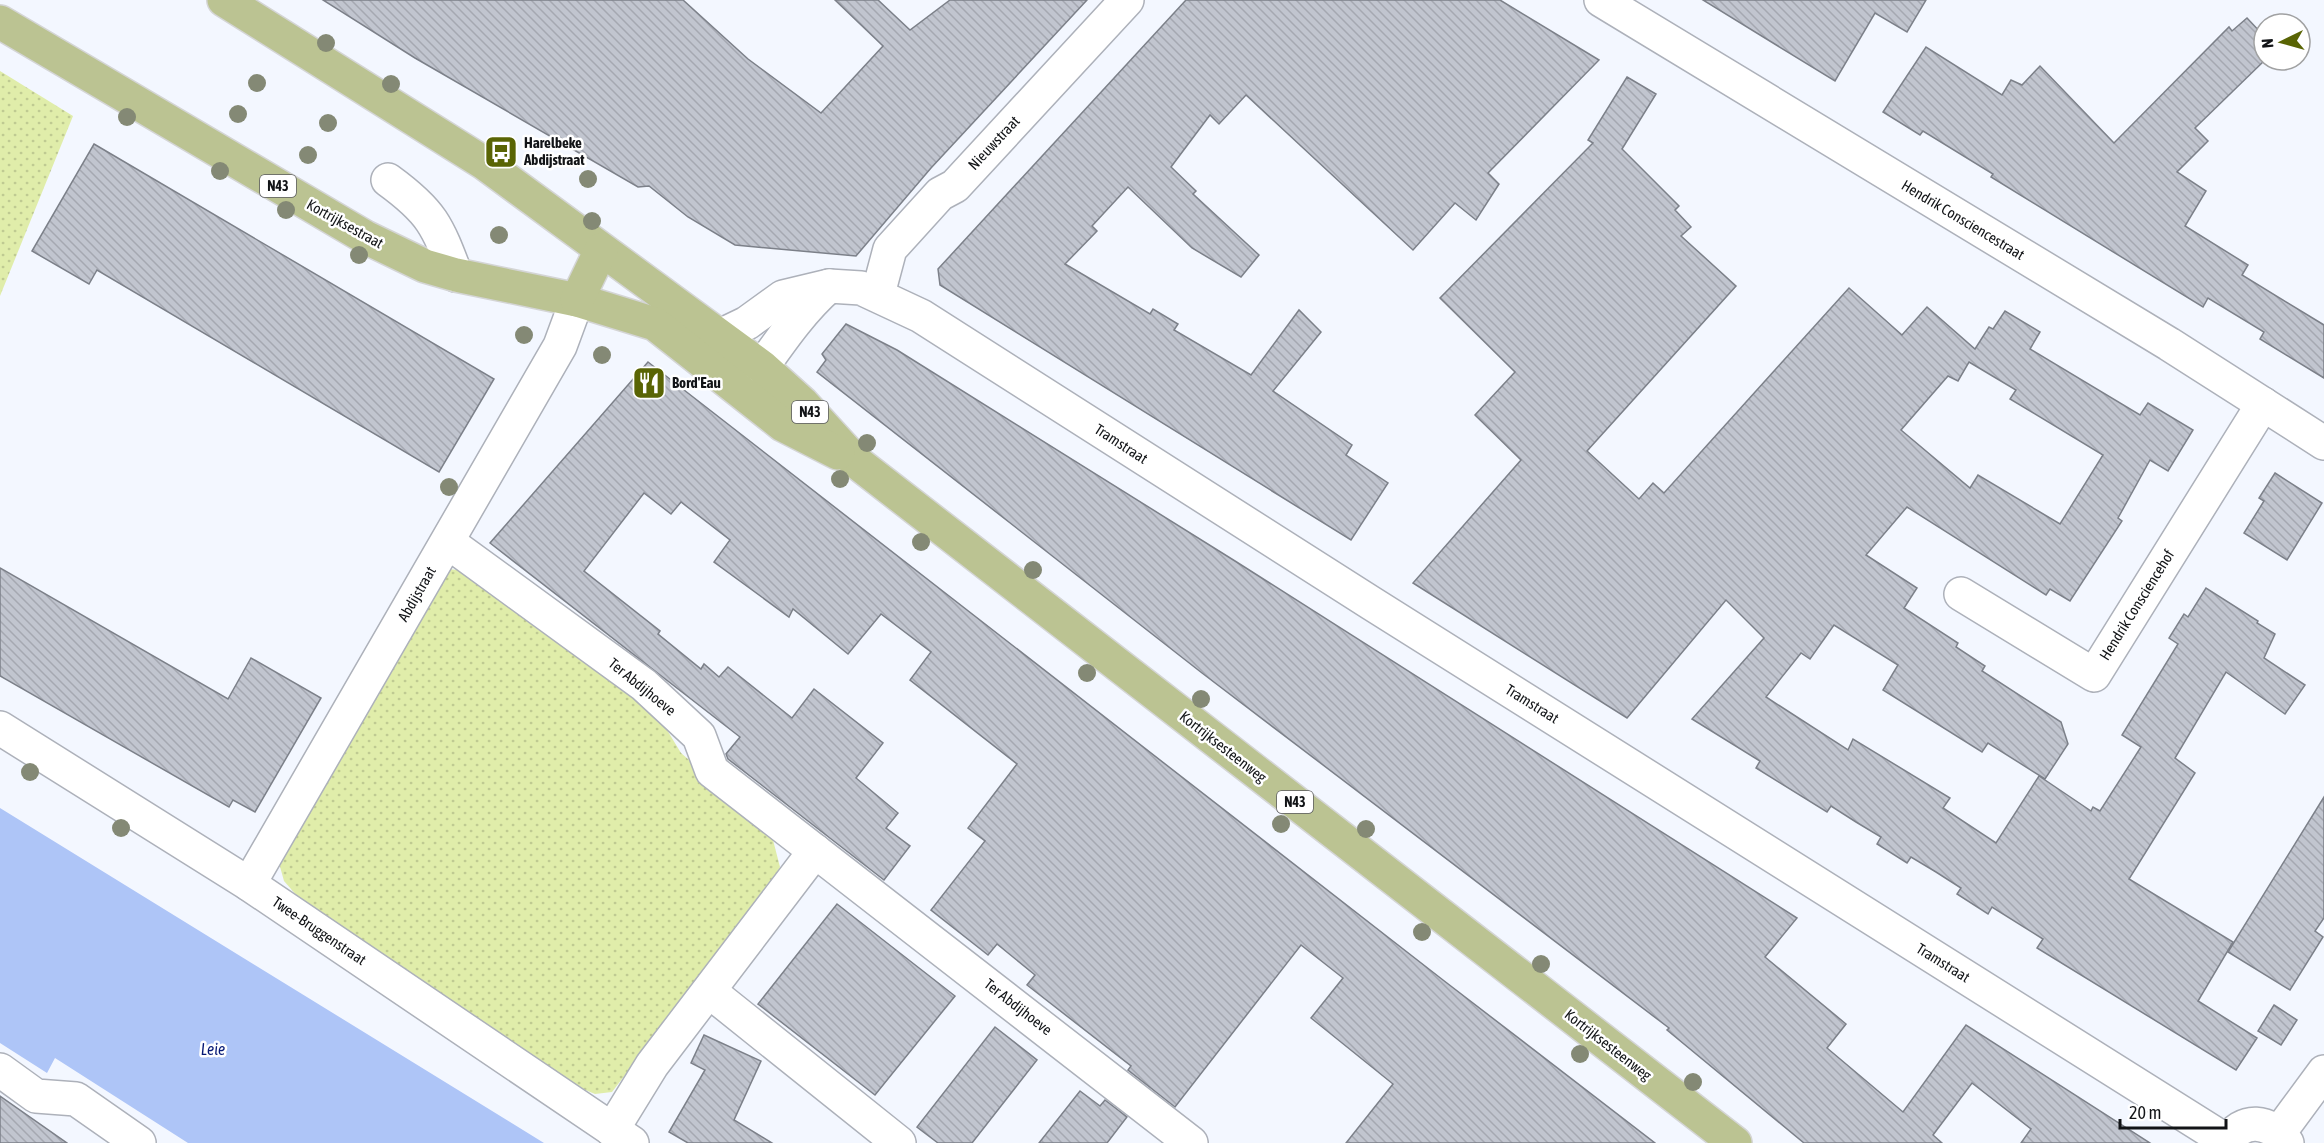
<svg xmlns="http://www.w3.org/2000/svg" width="2324" height="1143" font-family="'Asap Condensed',sans-serif">
<style>
.grass{fill:url(#grass-dots)}
.water{fill:#aec5f7}
.building{fill:url(#building-back-hatch);stroke:#7c8089;stroke-width:1.5;fill-rule:evenodd}
.lines{fill:none;stroke-linecap:round;stroke-linejoin:round}
.minor-casing{stroke:#adb1ba;stroke-width:36}
.major-casing{stroke:#d4d5d5;stroke-width:36}
.minor{stroke:#fff;stroke-width:33}
.major{stroke:#bbc392;stroke-width:33}
.tree{fill:#848975}
.labels{text-anchor:middle;stroke-width:5;stroke-linejoin:round;paint-order:stroke}
.shield{fill:#fff;stroke:#595a5d;stroke-width:1.5}
.shield-label{font-size:14px;font-weight:bold;fill:#121417}
.poi-label{font-size:15px;font-weight:bold;fill:#121417;stroke:#fff;text-anchor:start}
.street-label{font-size:15px;fill:#121417;stroke:#fff}
.water-label{font-size:16px;font-style:italic;fill:#051874;stroke:#fff}
</style>
<defs>
<pattern id="grass-dots" width="8" height="8" patternUnits="userSpaceOnUse" patternTransform="scale(1.5)"><rect width="8" height="8" fill="#e0edaa"/><path d="M2 2h.1M6 6h.1" fill="none" stroke="#bfca92" stroke-width="1.8" stroke-linecap="round"/></pattern>
<pattern id="building-back-hatch" width="6" height="6" patternUnits="userSpaceOnUse" patternTransform="scale(1.5)"><rect width="6" height="6" fill="#c1c5cf"/><path d="M-1 5l2 2M0 0l6 6M5-1l2 2" fill="none" stroke="#a5a8b1"/></pattern>
</defs>
<rect width="100%" height="100%" fill="#f3f7ff"/>
<!-- grass -->
<g class="grass">
<path d="M0 71 73 116 0 296Z"/>
<path d="M448 569 468 571 639 702 664 725 681 753 757 818 773 840 780 867 767 891 612 1092 595 1094 578 1087 298 897 284 881 279 863Z"/>
</g>
<!-- water -->
<path class="water" d="M0 808 544 1143H188L55 1058 47 1073 0 1043Z"/>
<!-- building -->
<g class="building">
<path d="M323 0H683L748 59 821 113 883 46 835 0H878L910 30 950 0H1087L931 168 856 256 735 245 688 217 649 186 638 187 415 58Z"/>
<path d="M1186 0H1500L1599 60 1488 173 1499 184 1476 220 1455 203 1413 250 1246 95 1219 124 1210 115 1171 167 1196 191 1193 194 1259 255 1241 277 1192 248 1128 187 1092 226 1097 231 1065 264 1150 314 1153 309 1178 324 1174 330 1251 375 1299 310 1321 332 1273 391 1352 445 1346 455 1388 483 1351 540 940 285 938 269Z"/>
<path d="M1703 0H1926L1907 32 1875 13 1835 81Z"/>
<path d="M2247 18 2264 36V61L2195 128 2208 141 2177 172 2206 191 2185 226 2248 265 2242 275 2324 325V378L2260 339 2264 332 2208 298 2203 307 1991 177 1993 174 1923 131 1920 135 1883 112 1926 47 2002 95 2011 80 2022 85 2040 66 2114 143 2229 27 2232 31Z"/>
<path d="M1627 77 1656 94 1622 149 1679 206 1675 210 1691 227 1681 236 1736 286 1587 451 1639 499 1653 483 1664 493 1849 288 1902 335 1927 307 1975 349 1989 327 1993 329 2005 311 2040 332 2030 349 2140 415 2148 403 2193 430 2168 471 2150 460 2118 518 2122 521 2070 601 2050 589 2046 595 1907 507 1866 555 1917 588 1904 608 1958 643 1956 647 1985 666 1982 671 2061 722 2068 744 2045 779 1988 743 1982 752 1883 690 1898 665 1834 625 1810 659 1801 653 1766 697 1848 750 1853 739 1950 798 1943 808 1996 843 2039 776 2091 811 2093 807 2100 811 2141 747 2122 735 2178 644 2169 638 2184 614 2188 617 2206 588 2258 621 2257 623 2275 634 2264 658 2305 685 2285 714 2226 672 2175 758 2195 773 2129 879 2233 942 2198 1001 2257 1038 2236 1070 2037 948 2043 939 1992 907 1988 914 1957 894 1961 888 1936 872 1911 857 1907 863 1877 844 1881 837 1856 822 1831 806 1827 812 1756 768 1760 761 1692 719 1764 638 1726 600 1627 718 1413 583 1521 460 1475 415 1515 372 1440 298 1593 143 1588 140ZM1969 362 2016 390 2010 399 2103 455 2060 524 1978 475 1970 488 1901 430 1948 376 1958 381Z"/>
<path d="M94 144 494 379 439 472 97 270 89 284 32 251Z"/>
<path d="M846 324 897 350 1235 561 1797 918 1765 957 1846 1024 1827 1048 1903 1112 1966 1025 2150 1143H2021L2031 1129 1972 1083 1933 1135 1942 1143H1804L1667 1030 1669 1028 1202 673 817 372 826 360 822 354Z"/>
<path d="M648 362 1443 980 1655 1143H1346L1393 1084 1311 1018 1343 978 1301 945 1175 1107 1128 1070 1131 1066 1027 985 1035 975 997 944 988 955 931 910 985 841 968 828 1017 764 910 680 931 652 881 614 848 654 793 609 789 617 714 562 730 540 681 502 671 514 644 493 584 571 660 631 658 634 701 669 704 664 719 677 728 667 792 718 814 689 883 743 856 778 898 813 886 828 910 846 884 880 728 759 726 754 740 737 490 543Z"/>
<path d="M2275 473 2322 503 2287 560 2244 533 2264 501 2259 498Z"/>
<path d="M0 568 228 699 251 658 321 698 255 812 233 800 229 807 0 676Z"/>
<path d="M2324 797V918L2315 931 2323 937 2290 990 2228 952Z"/>
<path d="M837 904 955 996 875 1095 758 1004Z"/>
<path d="M2274 1005 2297 1020 2281 1045 2258 1031Z"/>
<path d="M995 1027 1037 1060 972 1143H938L917 1127Z"/>
<path d="M704 1035 761 1061 734 1120 772 1143H688L669 1132 705 1070 691 1063Z"/>
<path d="M1080 1091 1100 1106 1105 1100 1127 1117 1107 1143H1039Z"/>
<path d="M0 1096 67 1143H0Z"/>
</g>
<g class="lines">
<!-- minor casing -->
<g class="minor-casing">
<g id="minor">
<path d="M1601 0 2169 344 2324 443"/>
<path d="M388 180C432 212 437 225 456 275"/>
<path d="M878 294 890 249 940 194 955 186 1127 0"/>
<path d="M720 336 747 323 783 297 829 286 861 288 921 316 1371 603 2228 1142"/>
<path d="M746 389C773 353 795 316 829 286"/>
<path d="M448 542 644 685 699 736 712 771 1191 1143"/>
<path d="M1961 594 2094 675 2263 404"/>
<path d="M0 728 249 884 632 1143"/>
<path d="M249 884 560 346 577 300"/>
<path d="M709 991 899 1143"/>
<path d="M0 1070 36 1096 76 1099 139 1143"/>
<path d="M612 1130 652 1065 815 851"/>
<path d="M2279 1133 2324 1072"/>
<path d="M2227 1143C2242 1116 2270 1120 2287 1143"/>
</g>
</g>
<!-- major casing -->
<g class="major-casing">
<g id="major">
<path d="M224 0 484 163 762 367 802 403 855 461 1735 1143"/>
<path d="M0 22 365 237 425 266 456 275 577 300 655 324 783 425 838 453"/>
<path d="M577 300 601 250"/>
</g>
</g>
<!-- minor -->
<use href="#minor" class="minor"/>
<!-- major -->
<use href="#major" class="major"/>
</g>
<!-- trees -->
<g class="tree">
<circle cx="326" cy="43" r="9"/>
<circle cx="257" cy="83" r="9"/>
<circle cx="391" cy="84" r="9"/>
<circle cx="238" cy="114" r="9"/>
<circle cx="127" cy="117" r="9"/>
<circle cx="328" cy="123" r="9"/>
<circle cx="308" cy="155" r="9"/>
<circle cx="220" cy="171" r="9"/>
<circle cx="588" cy="179" r="9"/>
<circle cx="286" cy="210" r="9"/>
<circle cx="592" cy="221" r="9"/>
<circle cx="499" cy="235" r="9"/>
<circle cx="359" cy="255" r="9"/>
<circle cx="524" cy="335" r="9"/>
<circle cx="602" cy="355" r="9"/>
<circle cx="867" cy="443" r="9"/>
<circle cx="840" cy="479" r="9"/>
<circle cx="449" cy="487" r="9"/>
<circle cx="921" cy="542" r="9"/>
<circle cx="1033" cy="570" r="9"/>
<circle cx="1087" cy="673" r="9"/>
<circle cx="1201" cy="699" r="9"/>
<circle cx="30" cy="772" r="9"/>
<circle cx="1281" cy="824" r="9"/>
<circle cx="121" cy="828" r="9"/>
<circle cx="1366" cy="829" r="9"/>
<circle cx="1422" cy="932" r="9"/>
<circle cx="1541" cy="964" r="9"/>
<circle cx="1580" cy="1054" r="9"/>
<circle cx="1693" cy="1082" r="9"/>
</g>
<!-- icons -->
<defs>
<g id="bus-square" transform="scale(1.725)"><rect x="-9" y="-9" width="18" height="18" rx="4" fill="#596404" stroke="#fff"/><path d="M-5-6H5V4H4V6H2V4H-2V6H-4V4H-5ZM-3.5-4V0h7V-4ZM-3.5 1.2v1.5H-2V1.2ZM2 1.2v1.5H3.5V1.2Z" fill="#fff"/></g>
<g id="restaurant-square" transform="scale(1.725)"><rect x="-9" y="-9" width="18" height="18" rx="4" fill="#596404" stroke="#fff"/><path d="M-5-6h1v4h1v-4h1v4h1v-4h1v5L-1.5 .5V6h-2V.5L-5-1ZM5-6V6H3V1.5H1.5Q1.5-4 5-6Z" fill="#fff"/></g>
</defs>
<g fill-rule="evenodd">
<use href="#bus-square" x="501" y="152"/>
<use href="#restaurant-square" x="649" y="383"/>
</g>
<g class="labels">
<!-- shield labels -->
<g class="shield">
<rect x="260" y="175" width="36" height="22" rx="4.5"/>
<rect x="792" y="401" width="36" height="22" rx="4.5"/>
<rect x="1277" y="791" width="36" height="22" rx="4.5"/>
</g>
<g class="shield-label">
<text x="278" y="191">N43</text>
<text x="810" y="417">N43</text>
<text x="1295" y="807">N43</text>
</g>
<!-- poi labels -->
<g class="poi-label">
<text x="524" y="148">Harelbeke<tspan x="524" dy="17">Abdijstraat</tspan></text>
<text x="672" y="388">Bord'Eau</text>
</g>
<!-- street labels -->
<g class="street-label">
<text transform="translate(994 143) rotate(-47)" y="5">Nieuwstraat</text>
<text transform="translate(1963 220) rotate(31)" y="5">Hendrik Consciencestraat</text>
<text transform="translate(345 224) rotate(29)" y="5">Kortrijksestraat</text>
<text transform="translate(1121 444) rotate(33)" y="5">Tramstraat</text>
<text transform="translate(417 594) rotate(-60)" y="5">Abdijstraat</text>
<text transform="translate(2137 605) rotate(-58)" y="5">Hendrik Consciencehof</text>
<text transform="translate(642 687) rotate(39)" y="5">Ter Abdijhoeve</text>
<text transform="translate(1532 704) rotate(32)" y="5">Tramstraat</text>
<text transform="translate(1223 747) rotate(38)" y="5">Kortrijksesteenweg</text>
<text transform="translate(319 931) rotate(34)" y="5">Twee-Bruggenstraat</text>
<text transform="translate(1943 963) rotate(32)" y="5">Tramstraat</text>
<text transform="translate(1018 1007) rotate(38)" y="5">Ter Abdijhoeve</text>
<text transform="translate(1608 1045) rotate(38)" y="5">Kortrijksesteenweg</text>
</g>
<!-- water labels -->
<g class="water-label">
<text x="213" y="1055">Leie</text>
</g>
</g>
<!-- north arrow -->
<g transform="translate(2282 42) rotate(265)"><circle r="28" fill="#ffffff" stroke="#a0a1a2" stroke-width="1.5"/>
<path d="M0-4.5L10 22L0 15L-10 22Z" fill="#596404"/>
<text y="-9" font-size="16" font-weight="bold" text-anchor="middle" fill="#121417">N</text>
</g>
<!-- scale -->
<path d="M2120 1119v9h106v-9" fill="none" stroke="#121417" stroke-width="3"/>
<text x="2129" y="1119" font-size="18" fill="#121417" stroke="#ffffff" stroke-width="4.5" paint-order="stroke">20 m</text>
</svg>
